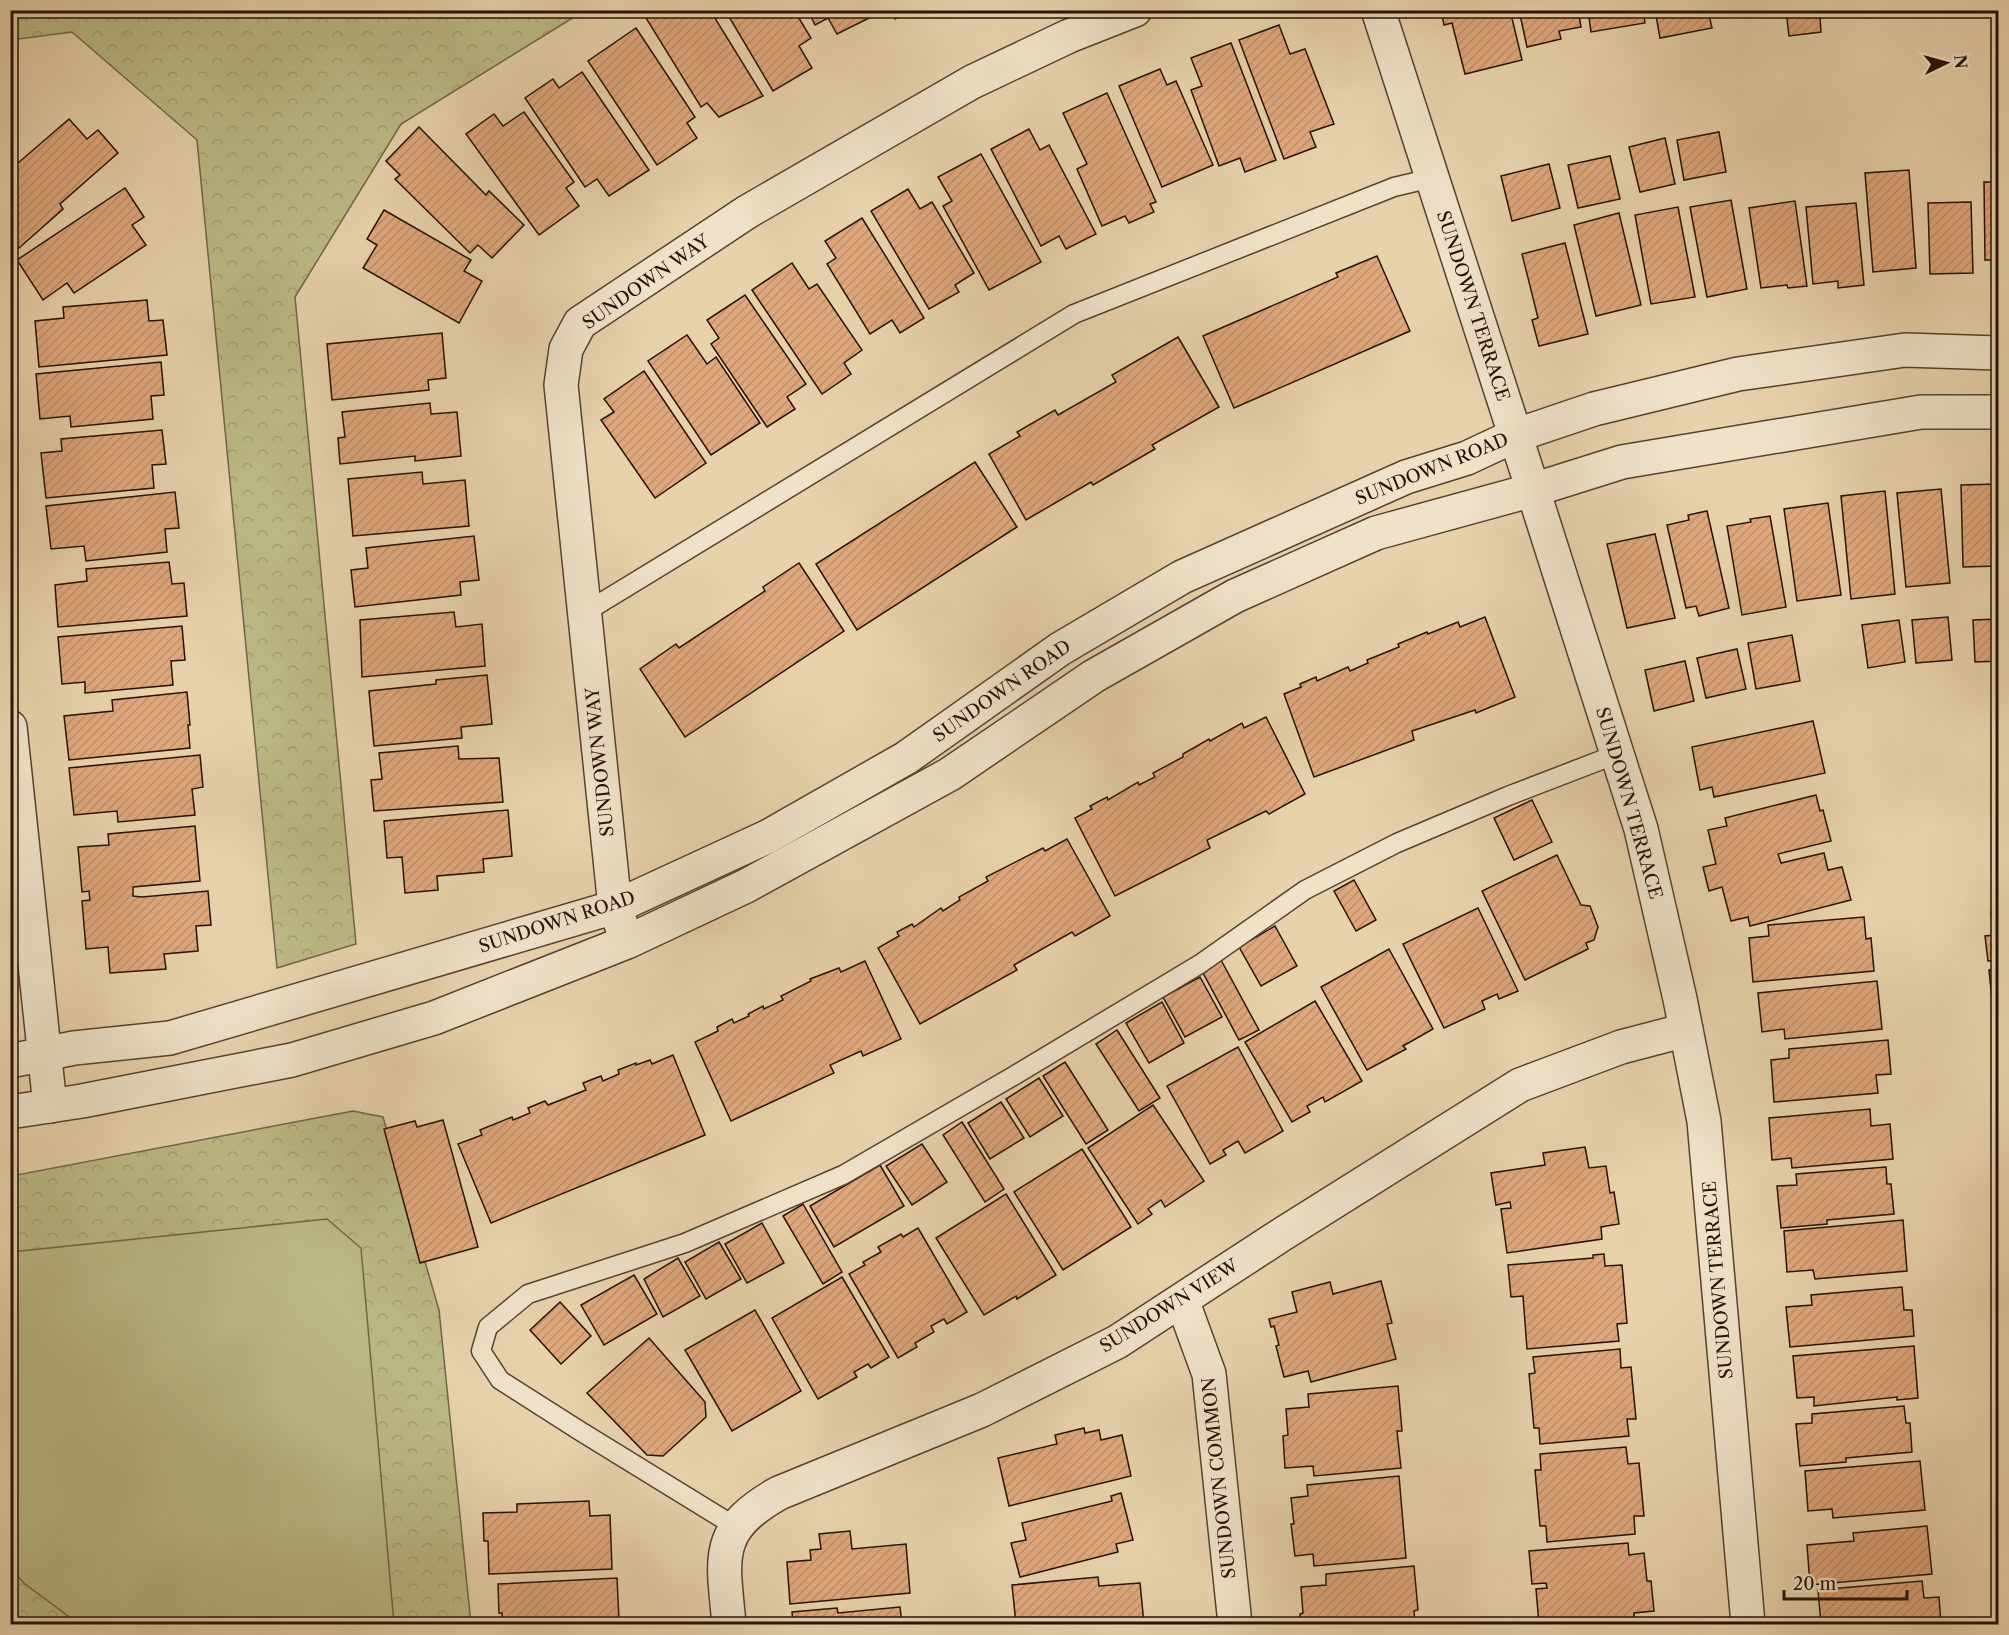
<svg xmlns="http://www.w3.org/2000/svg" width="2009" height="1635" font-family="'Libre Caslon Text',serif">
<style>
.park{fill:url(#park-crowns);stroke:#706646;stroke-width:1.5}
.pitch{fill:#bbba86;stroke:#706646;stroke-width:1.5}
.building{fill:url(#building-hatch);stroke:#251207;stroke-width:1.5}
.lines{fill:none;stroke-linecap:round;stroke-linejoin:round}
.lane-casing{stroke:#564230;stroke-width:21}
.street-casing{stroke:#564230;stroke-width:36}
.lane{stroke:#efe2c9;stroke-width:18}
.street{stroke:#efe2c9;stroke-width:33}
.labels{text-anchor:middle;stroke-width:4.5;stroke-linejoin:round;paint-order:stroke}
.street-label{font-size:18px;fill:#251207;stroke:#efe2c9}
</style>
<defs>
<pattern id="park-crowns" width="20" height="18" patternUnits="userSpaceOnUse" patternTransform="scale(1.5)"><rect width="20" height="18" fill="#bbba86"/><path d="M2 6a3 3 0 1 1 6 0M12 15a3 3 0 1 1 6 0" fill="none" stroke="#a19f72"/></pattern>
<pattern id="building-hatch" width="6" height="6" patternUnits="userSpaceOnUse" patternTransform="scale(1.5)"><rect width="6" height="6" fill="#e0a77c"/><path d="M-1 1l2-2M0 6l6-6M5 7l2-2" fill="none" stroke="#c08f6a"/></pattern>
</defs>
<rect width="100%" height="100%" fill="#e7d2ac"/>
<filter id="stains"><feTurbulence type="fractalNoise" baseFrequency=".00333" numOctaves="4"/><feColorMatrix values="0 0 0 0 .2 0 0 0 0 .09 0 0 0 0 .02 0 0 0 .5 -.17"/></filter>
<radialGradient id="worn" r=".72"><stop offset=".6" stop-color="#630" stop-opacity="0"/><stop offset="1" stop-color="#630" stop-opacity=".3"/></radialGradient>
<!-- park -->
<g class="park">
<path d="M10 11H584L401 124 295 297 356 944 277 968 197 140 72 32 11 40Z"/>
<path d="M353 1111 383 1117 439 1310 471 1624H11V1176Z"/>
</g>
<!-- pitch -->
<path class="pitch" d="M327 1219 361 1248 394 1624H79L25 1584 11 1569V1252Z"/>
<!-- building -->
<g class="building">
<path d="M657 10H710L763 96 719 117 707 103 701 107 646 18Z"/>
<path d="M725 10H794L811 38 799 46 812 68 773 91Z"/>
<path d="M808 10H878L879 13 837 34 828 18 815 25Z"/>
<path d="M891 10H910L895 19Z"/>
<path d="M1441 10H1510L1522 60 1465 74 1452 23 1444 25Z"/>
<path d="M1519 10H1578L1581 27 1559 31 1561 39 1527 47Z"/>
<path d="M1588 10H1643L1645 23 1591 32Z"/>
<path d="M1655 10H1708L1712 28 1660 38Z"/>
<path d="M1786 10H1841L1842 15 1820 18 1821 32 1789 36Z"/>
<path d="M1279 25 1290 54 1305 49 1334 124 1310 132 1316 147 1284 159 1239 40Z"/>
<path d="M636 28 695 117 687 123 697 138 657 165 588 61Z"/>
<path d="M1231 43 1276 160 1245 172 1240 158 1219 166 1191 90 1202 86 1191 58Z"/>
<path d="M1160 69 1167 85 1176 81 1213 165 1162 187 1119 86Z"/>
<path d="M582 72 649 170 609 196 597 179 585 187 525 98 553 79 559 88Z"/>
<path d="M1107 93 1156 202 1150 204 1154 212 1129 223 1125 216 1102 226 1077 169 1087 164 1063 113Z"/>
<path d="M524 112 574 182 566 188 579 206 539 235 466 134 494 114 503 126Z"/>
<path d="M69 119 87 139 98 130 118 153 60 204 63 209 19 248 10 238V188L17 183 10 176V170Z"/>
<path d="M419 127 486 195 489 191 524 225 492 258 478 245 470 253 395 179 400 175 386 161Z"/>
<path d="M1029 129 1040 150 1049 145 1096 234 1066 249 1059 236 1041 246 991 149Z"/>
<path d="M1719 132 1726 172 1684 180 1677 140Z"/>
<path d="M1665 138 1675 184 1640 192 1629 147Z"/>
<path d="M981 154 1041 262 989 290 943 206 952 201 938 177Z"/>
<path d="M1610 156 1620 199 1578 208 1568 165Z"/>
<path d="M1549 164 1560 208 1512 221 1501 176Z"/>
<path d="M1909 170 1916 268 1873 272 1865 173Z"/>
<path d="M1984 182H1998V272V260H1985Z"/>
<path d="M125 188 144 217 132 225 146 245 74 293 67 283 43 300 17 260Z"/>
<path d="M908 189 920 209 932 202 974 273 955 285 959 292 929 309 871 211Z"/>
<path d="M1731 200 1747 289 1707 297 1690 207Z"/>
<path d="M1795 201 1807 286 1788 288 1787 285 1761 288 1749 208Z"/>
<path d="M1971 202 1973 273 1930 274 1928 203Z"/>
<path d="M1856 203 1864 285 1838 288V281L1813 284 1806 207Z"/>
<path d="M1678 207 1695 297 1651 304 1635 215Z"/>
<path d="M384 210 471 260 464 271 482 281 459 323 363 268 377 245 367 239Z"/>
<path d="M1619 213 1641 305 1596 316 1574 225Z"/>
<path d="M862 218 924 318 900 333 892 320 870 334 827 264 836 258 825 241Z"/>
<path d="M1565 243 1588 334 1539 346 1532 320 1538 318 1522 254Z"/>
<path d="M1377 256 1410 331 1234 408 1203 336 1338 277 1336 273Z"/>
<path d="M792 263 809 289 817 284 862 350 844 363 851 374 822 394 752 290Z"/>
<path d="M745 295 806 384 787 397 795 409 767 427 711 344 719 338 707 320Z"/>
<path d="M147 300 149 321 163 320 167 355 39 367 35 321 64 318 63 307Z"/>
<path d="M442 333 446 378 428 380 429 390 332 400 327 344Z"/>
<path d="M687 335 707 364 716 357 760 423 711 455 648 361Z"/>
<path d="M1178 337 1219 407 1152 445 1155 449 1093 485 1091 482 1026 520 989 454 1020 436 1017 432 1055 410 1058 415 1116 382 1112 375Z"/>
<path d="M161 362 164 395 151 396 153 419 71 427 70 416 40 419 36 374Z"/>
<path d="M644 371 706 463 655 498 601 420 614 412 604 399Z"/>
<path d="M430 403 431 414 457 412 461 456 415 461V456L340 464 338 438 345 437 342 412Z"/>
<path d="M162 430 166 464 152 465 154 488 46 498 41 453 62 451 61 439Z"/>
<path d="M975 462 1017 527 857 630 816 564Z"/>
<path d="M422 472 423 484 465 480 469 526 353 536 348 479Z"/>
<path d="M1998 484V566L1963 567 1961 485Z"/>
<path d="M1941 489 1950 583 1906 587 1897 493Z"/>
<path d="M1885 491 1895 594 1851 599 1841 496Z"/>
<path d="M175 492 179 528 165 529 167 552 86 561 84 546 51 549 46 506Z"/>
<path d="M1828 503 1841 595 1797 601 1784 509Z"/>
<path d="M1707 511 1729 608 1699 616 1696 606 1686 608 1667 525 1689 520 1688 515Z"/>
<path d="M1770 516 1786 607 1742 615 1727 526 1751 522 1750 519Z"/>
<path d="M1655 534 1675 618 1627 628 1607 544Z"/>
<path d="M474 536 479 580 460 582 461 595 355 607 351 570 368 568 366 548Z"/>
<path d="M169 562 172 584 184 583 187 616 58 627 55 585 87 581 86 569Z"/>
<path d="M799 563 844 631 685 737 640 669 676 644 679 648 765 591 763 587Z"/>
<path d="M454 612 456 627 482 624 485 666 362 677 360 620Z"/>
<path d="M1485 617 1515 697 1476 713 1475 710 1412 731 1414 740 1314 777 1284 694 1301 687 1300 684 1316 677 1317 681 1348 667 1350 671 1368 663 1367 660 1399 647 1398 644 1427 632 1428 634 1458 622 1460 627Z"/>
<path d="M1948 617 1952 660 1916 663 1912 620Z"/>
<path d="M1998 619V661L1975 662 1973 620Z"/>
<path d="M1899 620 1905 662 1868 668 1862 625Z"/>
<path d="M182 626 185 660 171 661 173 685 85 693V682L62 684 58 637Z"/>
<path d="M1792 635 1800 681 1756 689 1748 643Z"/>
<path d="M1737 649 1746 689 1706 698 1697 658Z"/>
<path d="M1685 661 1694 701 1654 711 1645 670Z"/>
<path d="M487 675 492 724 461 727 462 738 374 746 369 691 436 684V680Z"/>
<path d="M187 692 190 725H188L190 748 69 760 64 716 113 711 112 700Z"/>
<path d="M1266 717 1305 794 1269 814 1266 811 1207 840 1210 848 1115 896 1075 818 1092 809 1090 806 1107 797 1108 800 1138 782 1139 785 1155 777 1153 773 1183 757V754L1209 739 1210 741 1242 723 1244 728Z"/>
<path d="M1813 721 1825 773 1714 797 1712 787 1700 790 1692 747Z"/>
<path d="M458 746 459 759 499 758 503 802 374 811 371 780 382 779 379 753Z"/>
<path d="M200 755 203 787 192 789 195 815 118 822 117 811 74 815 69 768Z"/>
<path d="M1816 795 1820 811 1823 810 1831 841 1778 854 1781 863 1824 853 1828 870 1842 867 1851 900 1750 926 1748 917 1731 921 1722 887 1709 891 1703 867 1716 864 1708 830 1727 826 1725 818Z"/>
<path d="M1532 800 1552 842 1514 860 1494 818Z"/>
<path d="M508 810 512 856 483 859 484 872 437 876 438 890 405 893 402 857 387 858 384 821Z"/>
<path d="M195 826 200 881 133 887V896L142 897 208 891 211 925 196 926 198 951 164 954 166 969 110 973 108 947 86 949 82 901 90 900 89 891 82 892 78 847 109 845 108 834Z"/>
<path d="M1067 839 1110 916 1075 936 1072 932 1014 965 1017 970 920 1024 878 948 899 936 897 932 912 924 914 927 941 908 943 911 960 900 959 897 988 881 986 877 1043 848 1045 851Z"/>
<path d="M1557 855 1581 905 1590 906 1598 927 1594 940 1586 943 1588 949 1525 980 1482 891Z"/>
<path d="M1354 880 1376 920 1356 931 1334 891Z"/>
<path d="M1478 908 1518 991 1499 999 1497 994 1482 1001 1485 1009 1444 1028 1403 944Z"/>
<path d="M1998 911V960L1988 961 1985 936 1993 935 1991 912Z"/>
<path d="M1864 917 1866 939 1871 938 1874 971 1753 982 1749 938 1769 936 1768 925Z"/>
<path d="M1275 926 1297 966 1261 986 1239 947Z"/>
<path d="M1389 949 1433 1029 1403 1046 1406 1049 1367 1070 1321 987Z"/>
<path d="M1221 960 1259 1030 1239 1040 1202 971Z"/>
<path d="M865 961 901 1039 863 1056 861 1051 830 1065 834 1073 731 1121 695 1042 718 1031 717 1027 732 1019 734 1023 749 1016 748 1014 763 1006 764 1009 783 1000 781 996 811 981 810 979 839 968 841 972Z"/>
<path d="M1989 970H1998V1020L1994 1021Z"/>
<path d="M1200 977 1222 1017 1185 1037 1163 997Z"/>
<path d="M1877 981 1882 1029 1785 1039 1784 1029 1762 1032 1758 993Z"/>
<path d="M1315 1001 1362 1081 1325 1102 1323 1097 1307 1106 1310 1112 1292 1122 1245 1042Z"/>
<path d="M1162 1002 1184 1043 1149 1063 1126 1023Z"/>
<path d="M1117 1030 1160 1098 1139 1111 1096 1044Z"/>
<path d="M1888 1040 1891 1074 1876 1075 1878 1093 1774 1102 1771 1060 1789 1058V1049Z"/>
<path d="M1238 1047 1283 1131 1245 1153 1238 1141 1223 1150 1226 1155 1210 1164 1167 1086Z"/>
<path d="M673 1055 705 1135 491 1223 458 1144 482 1135 480 1130 512 1117 513 1120 530 1113 528 1108 545 1101 548 1105 586 1090 583 1083 601 1076 603 1081 619 1074 618 1070 636 1063V1065L650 1060 652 1064Z"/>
<path d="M1065 1062 1108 1130 1086 1144 1043 1076Z"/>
<path d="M1039 1078 1063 1116 1030 1137 1006 1099Z"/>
<path d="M1001 1102 1024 1138 990 1159 968 1123Z"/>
<path d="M1153 1105 1204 1181 1165 1207 1161 1200 1148 1209 1152 1214 1138 1224 1088 1148Z"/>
<path d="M1870 1109 1871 1126 1890 1124 1893 1159 1792 1168 1791 1158 1772 1160 1769 1118Z"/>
<path d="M443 1120 478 1247 420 1263 384 1129 415 1121 417 1127Z"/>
<path d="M962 1122 1004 1189 985 1202 943 1135Z"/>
<path d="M922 1144 947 1182 912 1205 886 1166Z"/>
<path d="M1585 1147 1589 1168 1606 1166 1610 1193 1614 1192 1619 1224 1601 1227 1602 1239 1507 1253 1501 1209 1511 1208 1510 1202 1496 1205 1491 1173 1545 1165 1543 1153Z"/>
<path d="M1082 1149 1131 1227 1063 1270 1014 1192Z"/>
<path d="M880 1165 904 1206 834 1247 810 1206Z"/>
<path d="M1886 1167 1887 1184H1891L1894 1214 1827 1220V1224L1781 1228 1777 1186 1797 1185 1796 1174Z"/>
<path d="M1006 1194 1056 1275 1017 1299 1016 1296 984 1315 936 1238Z"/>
<path d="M803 1204 842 1272 823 1284 783 1216Z"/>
<path d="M1903 1220 1907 1271 1815 1279 1813 1270 1787 1272 1784 1231Z"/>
<path d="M762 1223 784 1263 747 1283 725 1244Z"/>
<path d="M918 1228 967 1312 947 1324 944 1319 931 1326 934 1332 915 1343 917 1347 898 1358 849 1274 865 1265 863 1262 881 1252 878 1247 901 1234 903 1237Z"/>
<path d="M719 1242 741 1279 706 1299 685 1262Z"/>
<path d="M1604 1254 1605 1266 1622 1265 1627 1323 1617 1324 1619 1341 1527 1349 1523 1296 1511 1297 1508 1265 1593 1258V1255Z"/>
<path d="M678 1258 700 1296 663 1317 644 1279Z"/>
<path d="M634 1275 657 1314 604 1345 581 1305Z"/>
<path d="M842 1277 889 1357 871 1368 868 1364 854 1372 857 1377 818 1399 772 1318Z"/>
<path d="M1381 1281 1392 1323 1387 1324 1396 1359 1311 1382 1308 1371 1284 1377 1276 1346 1279 1345 1274 1326 1271 1327 1269 1319 1297 1312 1292 1292 1330 1282 1333 1294Z"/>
<path d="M1902 1287 1904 1310H1912L1914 1336 1790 1347 1786 1307 1812 1305 1811 1295Z"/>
<path d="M560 1302 591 1336 561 1364 530 1330Z"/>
<path d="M755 1310 801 1391 732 1431 685 1350Z"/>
<path d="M649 1338 705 1402 706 1417 663 1456 647 1455 587 1393Z"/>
<path d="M1914 1346 1918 1398 1897 1400V1397L1814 1406V1397L1797 1398 1793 1356Z"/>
<path d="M1620 1349 1621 1368 1631 1367 1636 1419H1627L1629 1436 1540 1444 1539 1428H1534L1529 1374 1535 1373 1533 1357Z"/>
<path d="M1398 1386 1402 1431H1397L1401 1468 1314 1476 1313 1466 1285 1468 1283 1436 1288 1435 1286 1409 1309 1407 1308 1394Z"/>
<path d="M1904 1406 1906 1423H1910L1912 1452 1846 1458V1462L1800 1466 1796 1424 1812 1423V1414Z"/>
<path d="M1084 1428 1085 1433 1099 1430 1101 1440 1122 1435 1131 1476 1009 1506 998 1458 1057 1444 1055 1435Z"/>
<path d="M1626 1447 1628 1464 1639 1463 1644 1516H1634L1635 1534 1547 1542 1546 1526H1540L1535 1470H1541L1540 1454Z"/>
<path d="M1920 1461 1925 1510 1833 1518 1832 1509 1808 1511 1805 1471Z"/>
<path d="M1399 1476 1406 1558 1314 1566 1313 1554 1295 1556 1291 1524H1294L1291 1498 1308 1496 1307 1485Z"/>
<path d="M1121 1493 1133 1540 1116 1544 1118 1552 1020 1577 1011 1543 1026 1540 1022 1523 1112 1501 1111 1496Z"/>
<path d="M589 1501 590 1516 610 1515 612 1569 489 1574 488 1541H484L483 1513 517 1512V1504Z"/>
<path d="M1927 1526 1932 1574 1810 1585 1807 1545 1854 1541 1853 1533Z"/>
<path d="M850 1531 852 1549 906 1544 910 1593 790 1604 787 1562 811 1560 810 1550 821 1549 819 1534Z"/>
<path d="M1628 1543 1629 1555 1644 1553 1647 1581H1651L1654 1611 1634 1613 1635 1624H1539L1536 1589 1547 1588 1546 1583 1532 1584 1529 1551Z"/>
<path d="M1414 1566 1418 1610 1414 1611 1415 1624H1301L1300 1614 1303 1613 1301 1587 1326 1585V1574Z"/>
<path d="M1098 1577 1099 1586 1140 1583 1144 1624H1016L1012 1585Z"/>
<path d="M617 1578 619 1620 597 1621 598 1624H502V1613H499L498 1584Z"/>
<path d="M1922 1581 1924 1598 1939 1597 1941 1624H1821L1818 1590Z"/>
<path d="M900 1607 902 1624H793L792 1612 837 1608 838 1613Z"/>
</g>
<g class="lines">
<!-- lane casing -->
<g class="lane-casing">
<g id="lane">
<path d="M584 613 1074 314 1394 187 1432 178"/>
<path d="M736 1527 580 1431 500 1380 481 1351 488 1327 528 1294 685 1243 843 1175 1010 1078 1200 964 1305 890 1397 843 1508 796 1617 754"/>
</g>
</g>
<!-- street casing -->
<g class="street-casing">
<g id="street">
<path d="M1378 10 1533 490 1641 829 1680 999 1704 1121 1748 1624"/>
<path d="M10 727 50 1106"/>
<path d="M622 927 615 907 561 385 566 349 580 323 747 212 972 82 1069 36 1135 10"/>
<path d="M10 1061 74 1048 170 1038 615 907 769 836 906 758 1060 649 1182 577 1406 477 1467 458 1514 436 1594 409 1738 374 1905 350 1998 353"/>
<path d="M10 1112 82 1101 292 1060 434 1018 627 942 746 886 950 774 1094 676 1235 596 1376 533 1533 490 1622 462 1921 412H1998"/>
<path d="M1182 1300 1209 1374 1235 1624"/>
<path d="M729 1624C723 1558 713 1530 779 1493L982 1410 1117 1342 1281 1235 1520 1085 1621 1047 1686 1030"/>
</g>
</g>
<!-- lane -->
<use href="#lane" class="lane"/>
<!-- street -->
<use href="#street" class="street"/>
</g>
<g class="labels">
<!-- street labels -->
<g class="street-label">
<text transform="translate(646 282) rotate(-35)" y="6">SUNDOWN WAY</text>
<text transform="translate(1473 306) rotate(72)" y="6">SUNDOWN TERRACE</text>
<text transform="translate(1432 469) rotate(-22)" y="6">SUNDOWN ROAD</text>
<text transform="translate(1002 691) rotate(-35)" y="6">SUNDOWN ROAD</text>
<text transform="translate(600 762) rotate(-96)" y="6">SUNDOWN WAY</text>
<text transform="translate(1629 803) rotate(74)" y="6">SUNDOWN TERRACE</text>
<text transform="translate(557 922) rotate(-18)" y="6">SUNDOWN ROAD</text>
<text transform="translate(1718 1280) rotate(-95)" y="6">SUNDOWN TERRACE</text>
<text transform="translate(1169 1306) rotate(-32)" y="6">SUNDOWN VIEW</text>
<text transform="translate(1219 1478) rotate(-96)" y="6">SUNDOWN COMMON</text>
</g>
</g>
<!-- margin -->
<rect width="2009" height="1635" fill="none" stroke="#e7d2ac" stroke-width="36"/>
<rect x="12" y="12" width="1985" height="1611" fill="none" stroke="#251207" stroke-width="3"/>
<rect x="18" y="18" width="1973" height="1599" fill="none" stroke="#251207" stroke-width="1.5"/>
<!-- north arrow -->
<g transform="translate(1946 63) rotate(85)" stroke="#efe2c9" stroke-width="4.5" paint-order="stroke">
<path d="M0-4.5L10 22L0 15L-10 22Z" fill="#251207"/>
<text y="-9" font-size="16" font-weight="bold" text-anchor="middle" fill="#251207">N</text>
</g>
<!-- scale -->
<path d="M1784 1590v9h123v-9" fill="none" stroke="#251207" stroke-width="3"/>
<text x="1793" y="1590" font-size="18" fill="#251207" stroke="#efe2c9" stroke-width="4.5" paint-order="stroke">20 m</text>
<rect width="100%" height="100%" filter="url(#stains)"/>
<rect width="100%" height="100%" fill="url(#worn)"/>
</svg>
